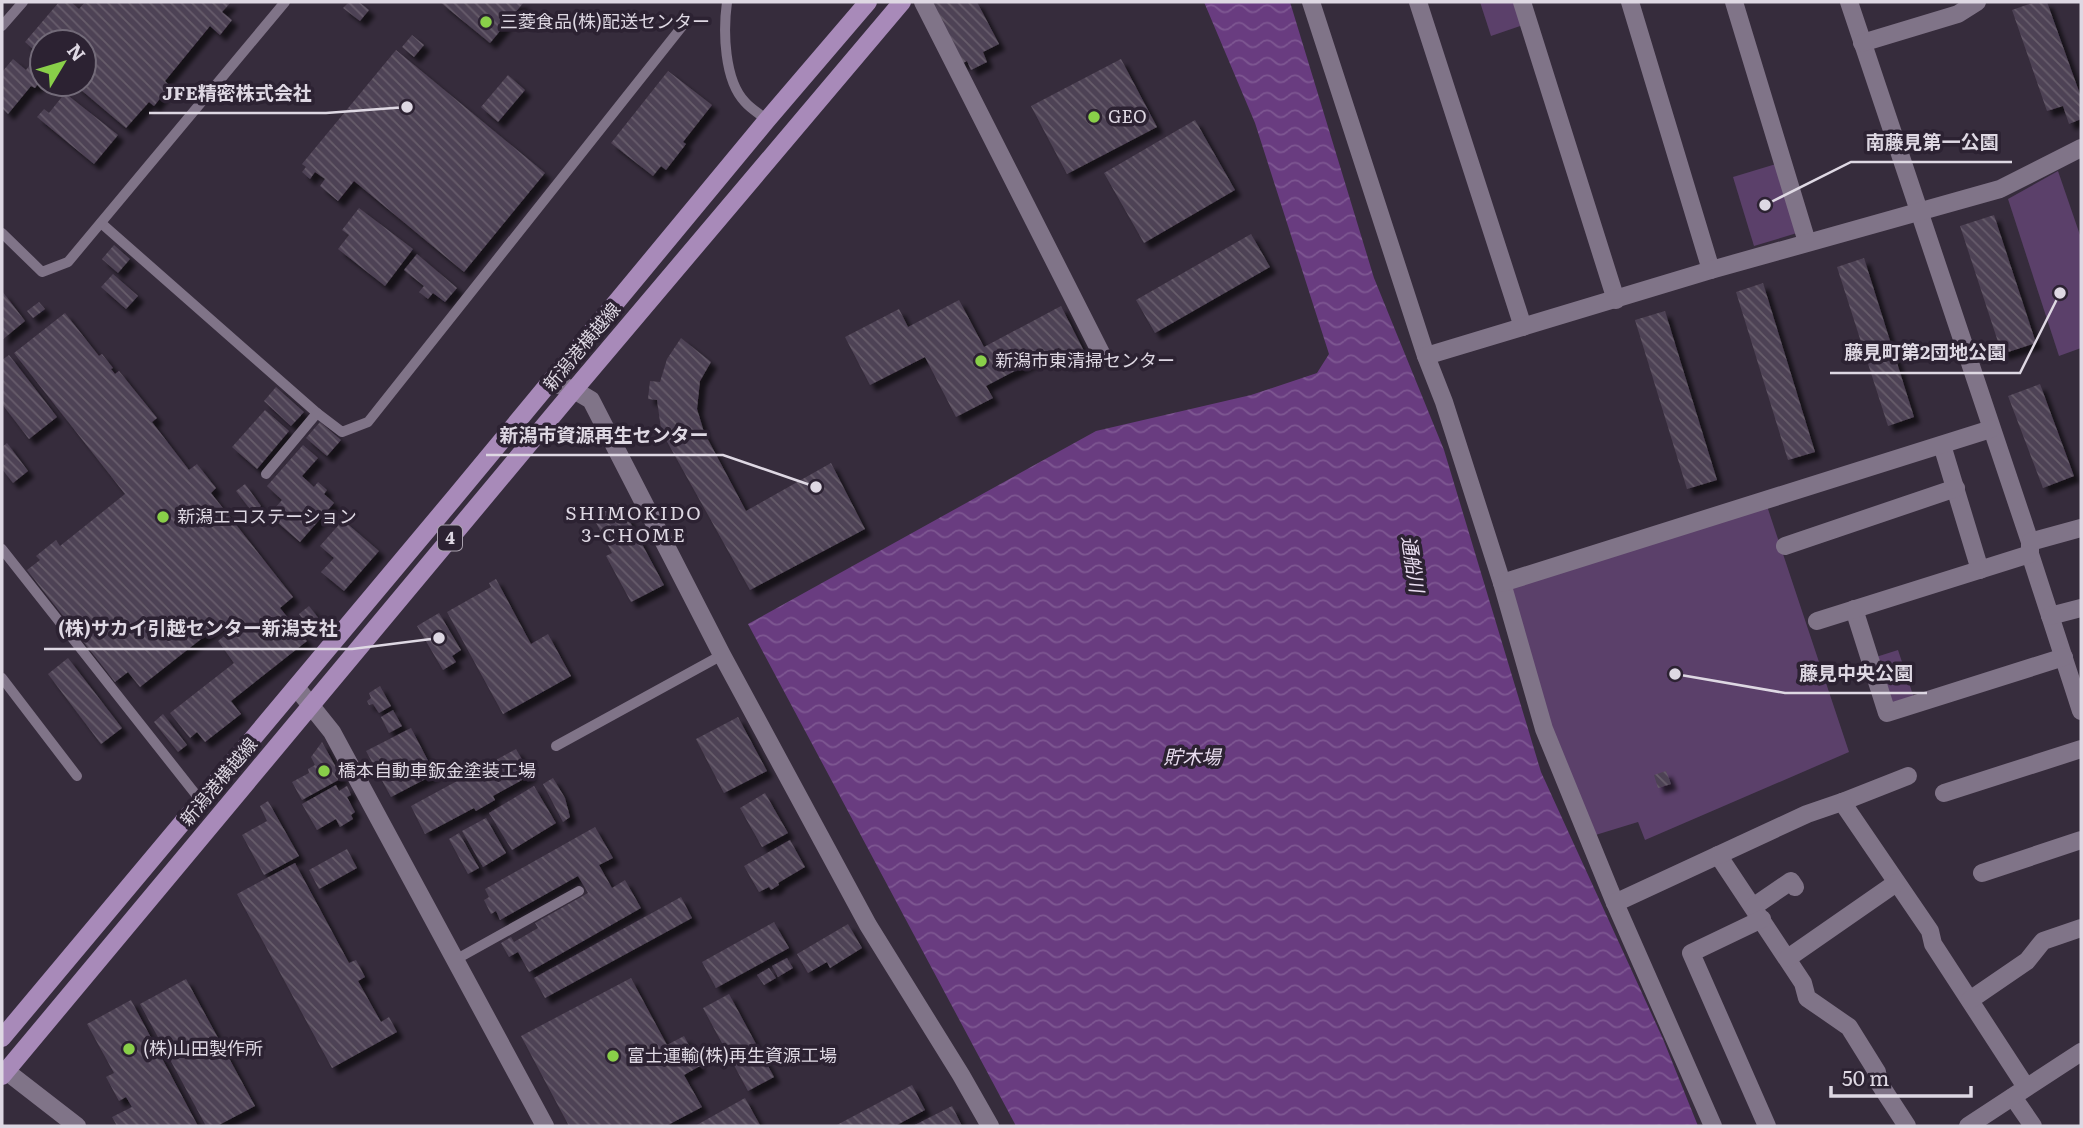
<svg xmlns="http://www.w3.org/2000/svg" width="2083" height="1128" font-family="Literata,'Noto Sans JP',serif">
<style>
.park{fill:#5b406a}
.water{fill:url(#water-waves)}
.building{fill:url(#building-back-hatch);filter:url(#shadow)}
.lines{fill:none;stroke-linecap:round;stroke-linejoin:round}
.lane{stroke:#807488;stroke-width:10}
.street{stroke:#807488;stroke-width:18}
.primary{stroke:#a88ab9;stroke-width:18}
.poi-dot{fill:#89cf49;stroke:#2c2232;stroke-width:2.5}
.labels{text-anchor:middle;stroke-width:7;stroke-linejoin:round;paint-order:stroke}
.shield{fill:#2c2232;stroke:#a9a1ae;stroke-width:2}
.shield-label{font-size:16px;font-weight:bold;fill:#ded8e3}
.poi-label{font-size:18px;fill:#ded8e3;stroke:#2c2232;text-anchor:start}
.street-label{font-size:18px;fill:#ded8e3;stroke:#2c2232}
.neighbourhood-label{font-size:19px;letter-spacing:2px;fill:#ded8e3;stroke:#2c2232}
.water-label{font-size:19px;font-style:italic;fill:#ebdff2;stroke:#2c2232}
.leader{fill:none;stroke:#ded8e3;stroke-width:2.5}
.callout-dot{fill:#ded8e3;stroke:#2c2232;stroke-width:2.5}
.callout-label{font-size:19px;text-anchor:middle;font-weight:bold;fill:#ded8e3;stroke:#2c2232;stroke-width:7;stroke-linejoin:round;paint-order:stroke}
</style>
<defs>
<pattern id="water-waves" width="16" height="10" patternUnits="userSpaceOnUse" patternTransform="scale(1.75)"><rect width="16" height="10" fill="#693c80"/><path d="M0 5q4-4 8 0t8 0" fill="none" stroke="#7e5792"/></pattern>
<pattern id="building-back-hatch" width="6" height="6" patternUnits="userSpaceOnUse" patternTransform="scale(1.75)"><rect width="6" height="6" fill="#4e4254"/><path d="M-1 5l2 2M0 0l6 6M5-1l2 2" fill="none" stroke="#675d6c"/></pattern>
<filter id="shadow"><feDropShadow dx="6" dy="6" stdDeviation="2" flood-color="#0009"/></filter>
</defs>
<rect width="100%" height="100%" fill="#362c3c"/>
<!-- park -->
<g class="park">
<path d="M1480 2H1522L1529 23 1491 36Z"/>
<path d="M1776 164 1797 233 1754 246 1733 177Z"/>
<path d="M2058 171 2081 238V348L2059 356 2008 199Z"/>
<path d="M1765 500 1849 752 1645 840 1638 822 1589 837 1502 583Z"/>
<path d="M1898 650 1914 698 1892 705 1876 657Z"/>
</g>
<!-- water -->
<path class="water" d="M1204 2H1290L1374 278 1444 450 1541 772 1663 1039 1698 1126H1016L748 624 1096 431 1251 395 1317 373 1329 354 1255 123Z"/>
<!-- building -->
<g class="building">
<path d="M59 2H71L79 9 85 2H231L222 12 232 20 220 35 210 26 165 81 170 86 154 106 149 102 126 128 74 84H84V42H42V57L25 42Z"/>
<path d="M349 2H359L369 10 360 21 343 8Z"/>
<path d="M440 2H524L490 43Z"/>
<path d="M929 2H977L999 44 983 52 987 62 971 70 967 61 961 64Z"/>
<path d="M2035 2H2047L2081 97V119L2069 124 2063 106 2047 111 2012 10Z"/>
<path d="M412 35 424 45 414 57 402 47Z"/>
<path d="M396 50 545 173 464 272 354 181 338 201 320 186 325 179 315 172 310 179 302 172 306 167 302 164Z"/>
<path d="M13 59 26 70 32 62 39 67 33 75 40 81 35 88 31 86 8 114 2 108V72Z"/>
<path d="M1121 59 1157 127 1067 174 1031 106Z"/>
<path d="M668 71 712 105 683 142 686 144 666 170 661 166 653 176 611 143Z"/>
<path d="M508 75 525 90 498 122 481 107Z"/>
<path d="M65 93 118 135 94 164 37 117 44 109 49 113Z"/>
<path d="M1195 120 1235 190 1144 243 1104 173Z"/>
<path d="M359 208 413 249 385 286 338 249 349 235 342 230Z"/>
<path d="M1994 215 2036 343 2002 354 1960 226Z"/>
<path d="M1251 234 1270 267 1155 333 1136 300Z"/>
<path d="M114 245 130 259 118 273 102 259Z"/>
<path d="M417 254 457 288 445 302 433 293 428 299 419 292 424 286 404 270Z"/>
<path d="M1864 258 1914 417 1888 426 1837 267Z"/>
<path d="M113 274 138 296 126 309 101 287Z"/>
<path d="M1763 283 1815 452 1788 460 1736 292Z"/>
<path d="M2 291 25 321 2 340Z"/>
<path d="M959 300 984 347 1061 306 1086 355 1067 365 1059 348 986 386 993 398 956 417 925 357 870 385 845 337 899 309 908 327Z"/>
<path d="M39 302 45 309 33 318 27 311Z"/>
<path d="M1665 311 1717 480 1687 489 1635 320Z"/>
<path d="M65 313 99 356 102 354 113 368 111 369 115 374 119 371 157 418 152 422 189 470 197 464 216 488 211 493 293 597 280 608 307 641 231 701 241 714 205 742 197 732 190 738 170 713 234 663 218 641 232 630 224 621 140 687 128 672 115 682 27 570 40 560 36 556 56 540 60 546 125 494 14 353Z"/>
<path d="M681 338 711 362 700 381 697 409 704 432 746 511 831 463 865 529 750 590 665 438 661 429 657 400 648 399 650 381 660 382 667 359Z"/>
<path d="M9 355 57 417 29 439 2 404V360Z"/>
<path d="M2040 384 2074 476 2043 488 2008 396Z"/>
<path d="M276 387 304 412 291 426 264 401Z"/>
<path d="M265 410 289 431 257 469 232 447Z"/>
<path d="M320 422 341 440 327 456 306 438Z"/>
<path d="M7 443 28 471 13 483 2 469V447Z"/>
<path d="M303 445 318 458 302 476 314 487 318 482 327 490 324 494 334 503 300 542 269 515 282 500 267 486Z"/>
<path d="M245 484 261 506 253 513 236 491Z"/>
<path d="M620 503 664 585 631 602 606 556 612 553 593 517Z"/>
<path d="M343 520 379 551 344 591 321 572 334 558 320 546Z"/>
<path d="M496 579 531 644 548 634 571 676 503 714 447 612 491 587 489 583Z"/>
<path d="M309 606 323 624 313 632 299 614Z"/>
<path d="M439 613 461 650 452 656 456 662 443 670 417 626Z"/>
<path d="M68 658 122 728 101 744 48 674Z"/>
<path d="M380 686 391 706 379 713 373 704 369 705 367 701 371 698 369 693Z"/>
<path d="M393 710 402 726 389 733 381 717Z"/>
<path d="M163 714 187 745 178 752 154 722Z"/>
<path d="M738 717 767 771 724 793 696 739Z"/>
<path d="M411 728 435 774 391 797 366 751Z"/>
<path d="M322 742 342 778 302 800 292 782 309 773 308 769 315 765 311 757Z"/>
<path d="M516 749 531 775 493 796 495 800 476 811 474 808 425 834 411 806Z"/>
<path d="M1666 771 1671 784 1658 788 1654 775Z"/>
<path d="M553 778 565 798 570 817 563 822 543 784Z"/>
<path d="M336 785 339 791 347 786 351 795 347 797 355 812 351 815 353 819 340 827 336 819 317 830 302 804Z"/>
<path d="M534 786 556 823 512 850 489 813Z"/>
<path d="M765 793 788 833 762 847 740 808Z"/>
<path d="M268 801 299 856 264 875 242 835 267 821 260 806Z"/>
<path d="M486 818 506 853 483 867 462 831Z"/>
<path d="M595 827 613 858 599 865 612 888 625 880 641 908 529 972 518 952 509 957 501 943 511 937 514 942 538 928 535 923 588 893 578 876 500 920 496 911 491 914 484 900 489 897 485 889Z"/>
<path d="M459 833 479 868 468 874 449 839Z"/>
<path d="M790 840 805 867 778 883 779 885 771 890 769 887 759 892 744 866Z"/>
<path d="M347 849 357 868 319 889 309 870Z"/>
<path d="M295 863 349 963 356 960 365 977 358 981 381 1022 389 1017 397 1032 332 1068 237 894Z"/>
<path d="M681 897 692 918 545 998 534 978Z"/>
<path d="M774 922 789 948 716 988 702 962Z"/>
<path d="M848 924 862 948 830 968 827 962 808 973 797 954Z"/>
<path d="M787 958 793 968 778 977 772 966Z"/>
<path d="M769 968 776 978 764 985 757 975Z"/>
<path d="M631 978 667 1045 684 1036 700 1066 684 1075 702 1107 666 1126H569L521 1036Z"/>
<path d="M186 979 255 1106 217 1126H206L140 1004Z"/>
<path d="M729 994 774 1077 748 1091 703 1008Z"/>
<path d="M131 1000 198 1126H117L112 1117 132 1107 126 1097 119 1101 106 1077 114 1073 87 1024Z"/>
<path d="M912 1085 925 1110 895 1126H835Z"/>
<path d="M745 1098 760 1125 695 1126Z"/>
<path d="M952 1106 962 1126H913Z"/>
</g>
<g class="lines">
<!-- lane -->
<g class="lane">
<path d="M727 2C723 31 724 80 745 102 751 109 760 114 767 120"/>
<path d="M2 26 23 2"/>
<path d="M101 223 317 413 266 474"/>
<path d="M2 233 42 272 68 262 285 2"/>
<path d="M317 413 342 432 368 422 684 24"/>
<path d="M2 549 201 801"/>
<path d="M2 678 77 776"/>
<path d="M556 746 722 655"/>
<path d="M455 960 579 891"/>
</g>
<!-- street -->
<g class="street">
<path d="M923 2 1102 355"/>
<path d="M1311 2 1426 356 1444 402 1502 583 1544 729 1615 903 1713 1126"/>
<path d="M1418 2 1523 327"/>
<path d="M1522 2 1616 300"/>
<path d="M1630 2 1711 270"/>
<path d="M1734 2 1807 242"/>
<path d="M1849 2 2030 542V554L2081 711"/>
<path d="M1862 43 1958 14 1977 2"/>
<path d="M1426 356 1711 270 2000 189 2081 148"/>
<path d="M550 382 574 390 591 400 722 655 868 925 961 1075 990 1126"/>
<path d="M1942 445 1980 570"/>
<path d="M2030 542 2081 528"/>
<path d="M1785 546 1956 488"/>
<path d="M1502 583 1991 429"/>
<path d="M1854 609 1887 713 2064 657"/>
<path d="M2050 616 2081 608"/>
<path d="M1817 621 2030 554"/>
<path d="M296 687 332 732 545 1126"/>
<path d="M1944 793 2081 749"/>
<path d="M1842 802 1908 776"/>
<path d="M1718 855 1803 983 1807 998 1849 1027 1877 1072 1879 1083 1907 1126"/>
<path d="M1982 873 2081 840"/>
<path d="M1615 903 1807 814 1842 802 1930 931 1933 944 2026 1087"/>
<path d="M1753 907 1791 881 1795 887"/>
<path d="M1762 919 1691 953 1767 1126"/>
<path d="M1788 958 1896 883"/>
<path d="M1970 1000 2027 961 2043 941 2081 928"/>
<path d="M6 1071 77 1126"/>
<path d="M2013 1097 2033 1126"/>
<path d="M1968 1126 2081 1052"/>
</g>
<!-- primary -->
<g class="primary">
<path d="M2 1038 455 497 767 120 868 2"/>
<path d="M2 1076 574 390 902 2"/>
</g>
</g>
<!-- markers -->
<g class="poi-dot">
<circle cx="486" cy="22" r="7"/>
<circle cx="1094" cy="117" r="7"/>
<circle cx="981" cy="361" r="7"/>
<circle cx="163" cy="517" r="7"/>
<circle cx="324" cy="771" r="7"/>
<circle cx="129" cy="1049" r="7"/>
<circle cx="613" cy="1056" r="7"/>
</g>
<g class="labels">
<!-- shield labels -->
<rect class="shield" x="438" y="525.5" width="24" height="25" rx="5"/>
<g class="shield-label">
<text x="450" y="544">4</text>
</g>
<!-- poi labels -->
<g class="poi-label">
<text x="500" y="28">三菱食品(株)配送センター</text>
<text x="1108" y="123">GEO</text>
<text x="995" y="367">新潟市東清掃センター</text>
<text x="177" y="523">新潟エコステーション</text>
<text x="338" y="777">橋本自動車鈑金塗装工場</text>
<text x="143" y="1055">(株)山田製作所</text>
<text x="627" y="1062">富士運輸(株)再生資源工場</text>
</g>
<!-- street labels -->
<g class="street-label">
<text transform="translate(582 347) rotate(-50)" y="6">新潟港横越線</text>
<text transform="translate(219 782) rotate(-50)" y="6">新潟港横越線</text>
</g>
<!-- neighbourhood labels -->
<g class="neighbourhood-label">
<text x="634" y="520">SHIMOKIDO<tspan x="634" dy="22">3-CHOME</tspan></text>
</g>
<!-- water labels -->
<g class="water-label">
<text transform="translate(1413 564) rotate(81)" y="7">通船川</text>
<text x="1192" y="764">貯木場</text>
</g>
</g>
<!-- callouts -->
<path class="leader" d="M407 107L326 113H149M1765 205L1851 162H2012M2060 293L2020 373H1830M816 487L723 455H486M439 638L352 649H44M1675 674L1785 693H1927"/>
<g class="callout-dot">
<circle cx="407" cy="107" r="7"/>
<circle cx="1765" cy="205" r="7"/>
<circle cx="2060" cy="293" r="7"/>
<circle cx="816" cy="487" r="7"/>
<circle cx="439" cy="638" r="7"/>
<circle cx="1675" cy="674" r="7"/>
</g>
<g class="callout-label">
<text x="237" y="100">JFE精密株式会社</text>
<text x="1932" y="149">南藤見第一公園</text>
<text x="1925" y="359">藤見町第2団地公園</text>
<text x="604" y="442">新潟市資源再生センター</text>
<text x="198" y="635">(株)サカイ引越センター新潟支社</text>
<text x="1856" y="680">藤見中央公園</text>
</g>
<!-- border -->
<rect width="2083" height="1128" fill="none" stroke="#ded8e3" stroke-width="7"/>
<!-- north arrow -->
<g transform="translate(63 63) rotate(52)"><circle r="33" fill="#2c2232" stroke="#736b79" stroke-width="2"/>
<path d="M0-5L12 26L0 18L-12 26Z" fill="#89cf49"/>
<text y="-10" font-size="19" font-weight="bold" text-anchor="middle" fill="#ded8e3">N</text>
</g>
<!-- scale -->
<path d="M1831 1086v10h140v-10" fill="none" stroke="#ded8e3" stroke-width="3.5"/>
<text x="1842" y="1086" font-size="21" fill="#ded8e3" stroke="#2c2232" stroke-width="5" paint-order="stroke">50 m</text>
</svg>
